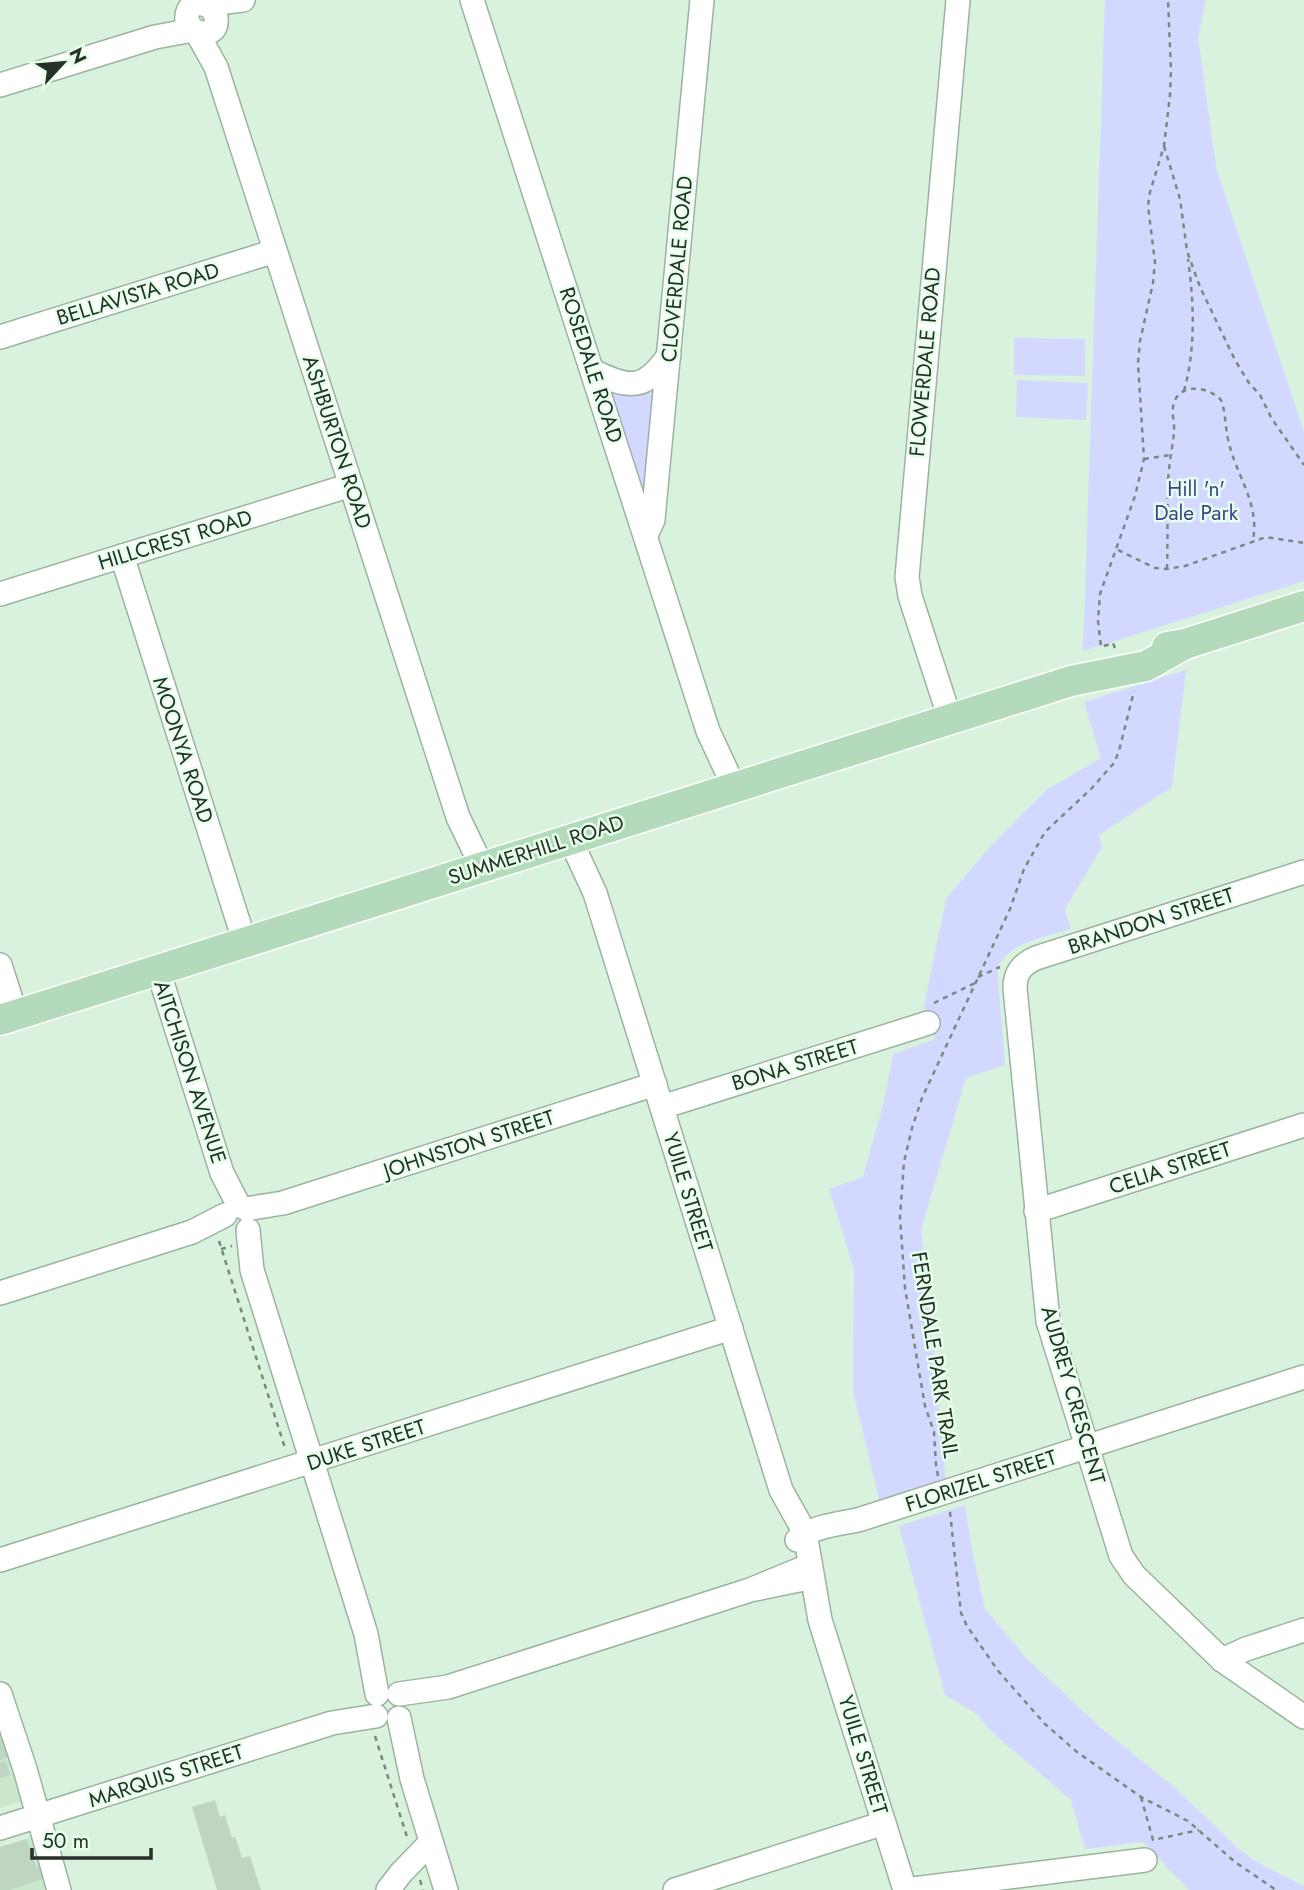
<svg xmlns="http://www.w3.org/2000/svg" width="1304" height="1890" font-family="Jost,sans-serif">
<style>
.built{fill:#c9e8ce}
.green{fill:#d2d8ff}
.building{fill:#bdd5c1}
.lines{fill:none;stroke-linecap:round;stroke-linejoin:round}
.minor-casing{stroke:#9bb39f;stroke-width:26}
.major-casing{stroke:#fff;stroke-width:33}
.path{stroke:#798a7c;stroke-width:2.5;stroke-dasharray:5 5;stroke-linecap:butt}
.minor{stroke:#fff;stroke-width:23}
.major{stroke:#b2dabb;stroke-width:30}
.labels{text-anchor:middle;stroke-width:5;stroke-linejoin:round;paint-order:stroke}
.street-label{font-size:21px;fill:#273129;stroke:#e6ffea}
.park-label{font-size:21px;fill:#40428e;stroke:#e6ffea}
</style>
<rect width="100%" height="100%" fill="#d9f2dd"/>
<!-- built -->
<g class="built">
<path d="M0 1718 26 1800 0 1808Z"/>
<path d="M33 1837 50 1890H0V1847Z"/>
</g>
<!-- green -->
<g class="green">
<path d="M1105 0H1206L1198 37 1216 167 1304 431V581L1083 651Z"/>
<path d="M1014 338 1085 339V376L1014 375Z"/>
<path d="M1017 380 1088 383 1086 420 1016 417Z"/>
<path d="M654 382 644 496 608 390Z"/>
<path d="M1186 670 1172 787 1099 835 1102 847 1065 909 1071 929C1045 937 1010 942 997 968L1005 1065 966 1078 921 1230 946 1482 880 1503 853 1391 854 1269 829 1189 863 1177 884 1101 893 1054 935 1039 924 1006 946 899 990 847 1046 790 1101 758 1084 702Z"/>
<path d="M965 1505 972 1550 985 1609 1025 1657 1101 1728 1174 1787 1239 1849 1260 1864 1304 1886V1890H1189L1143 1842 1085 1849 1071 1800 992 1732 977 1714 945 1695 899 1526Z"/>
</g>
<!-- building -->
<g class="building">
<path d="M6 1737 11 1756 0 1760V1739Z"/>
<path d="M6 1761 10 1775 0 1778V1763Z"/>
<path d="M215 1800 220 1817 225 1815 232 1838 235 1836 242 1858 250 1856 261 1890H217L192 1807Z"/>
<path d="M27 1839 36 1867 42 1865 46 1878 9 1890H0V1847Z"/>
</g>
<g class="lines">
<!-- minor casing -->
<g class="minor-casing">
<g id="minor">
<path d="M472 0 708 731 734 787"/>
<path d="M208 4 243 0"/>
<path d="M197 33 216 67 458 817 482 867"/>
<path d="M0 85 155 37 193 30C224 45 223 0 196 4 188 7 186 14 187 22L193 30"/>
<path d="M0 337 275 251"/>
<path d="M593 371C629 389 645 391 669 355"/>
<path d="M646 535 653 520 654 508 702 0"/>
<path d="M122 556 245 943"/>
<path d="M0 594 351 485"/>
<path d="M950 719 910 596 907 577 958 0"/>
<path d="M570 839 595 893 781 1490 805 1533 820 1620 905 1890"/>
<path d="M1304 872 1036 958C1022 964 1015 973 1015 988L1048 1321 1121 1556 1134 1575 1222 1660 1304 1717"/>
<path d="M0 965 16 1015"/>
<path d="M158 970 222 1173 239 1206"/>
<path d="M662 1107 928 1023"/>
<path d="M246 1209 283 1203 655 1084"/>
<path d="M1036 1211 1304 1125"/>
<path d="M248 1230 252 1270 366 1634 377 1694"/>
<path d="M0 1293 192 1232 225 1215"/>
<path d="M797 1540C813 1526 838 1524 858 1520L1304 1377"/>
<path d="M0 1560 731 1328"/>
<path d="M1222 1660 1246 1649 1304 1630"/>
<path d="M0 1694 25 1769 59 1890"/>
<path d="M399 1694 448 1687 750 1590 801 1569 811 1571 804 1579 750 1590"/>
<path d="M399 1718 412 1779 446 1890"/>
<path d="M0 1828 332 1723 376 1716"/>
<path d="M388 1890 401 1873 431 1842"/>
<path d="M675 1890 884 1823"/>
<path d="M905 1890 1145 1860"/>
</g>
</g>
<!-- major casing -->
<g class="major-casing">
<g id="major">
<path d="M1167 647 1185 644 1304 606"/>
<path d="M0 1020 1071 681 1146 666 1185 644"/>
</g>
</g>
<!-- path -->
<g class="path">
<path d="M1164 146 1180 199 1187 251 1200 287 1235 360 1249 383 1260 395 1272 419 1304 465"/>
<path d="M1184 391C1196 347 1194 303 1188 259"/>
<path d="M1144 459 1170 455"/>
<path d="M1118 550 1155 568 1167 569 1185 566 1266 537 1304 543"/>
<path d="M1167 569C1168 539 1167 510 1168 481 1169 465 1172 449 1174 433 1175 422 1170 410 1175 400 1184 382 1210 388 1221 400 1226 413 1225 426 1228 439 1235 474 1260 503 1253 540"/>
<path d="M1115 648 1113 643 1101 647 1098 621 1100 594 1135 496 1144 459 1138 363 1140 341 1153 283 1155 262 1148 206 1150 192 1164 146 1170 95 1171 70 1168 0"/>
<path d="M978 977 1000 967"/>
<path d="M934 1003 975 983"/>
<path d="M219 1241 285 1448"/>
<path d="M221 1249 232 1246"/>
<path d="M938 1476 936 1465 934 1432 925 1406 905 1288 900 1217 904 1162 912 1128 922 1098 1010 909 1024 869 1045 832 1091 789 1114 763 1119 751 1134 691"/>
<path d="M950 1512 961 1613 967 1626 999 1672 1045 1724 1077 1752 1141 1797 1188 1821 1235 1862 1276 1890"/>
<path d="M375 1736 408 1840"/>
<path d="M1141 1797 1153 1840 1199 1830"/>
<path d="M420 1880 423 1890"/>
</g>
<!-- minor -->
<use href="#minor" class="minor"/>
<!-- major -->
<use href="#major" class="major"/>
</g>
<g class="labels">
<!-- street labels -->
<g class="street-label">
<text transform="translate(677 269) rotate(-85)" y="7">CLOVERDALE ROAD</text>
<text transform="translate(138 294) rotate(-17)" y="7">BELLAVISTA ROAD</text>
<text transform="translate(925 362) rotate(-85)" y="7">FLOWERDALE ROAD</text>
<text transform="translate(591 365) rotate(72)" y="7">ROSEDALE ROAD</text>
<text transform="translate(337 442) rotate(72)" y="7">ASHBURTON ROAD</text>
<text transform="translate(175 540) rotate(-17)" y="7">HILLCREST ROAD</text>
<text transform="translate(183 750) rotate(72)" y="7">MOONYA ROAD</text>
<text transform="translate(536 850) rotate(-18)" y="7">SUMMERHILL ROAD</text>
<text transform="translate(1151 921) rotate(-18)" y="7">BRANDON STREET</text>
<text transform="translate(795 1065) rotate(-17)" y="7">BONA STREET</text>
<text transform="translate(190 1072) rotate(72)" y="7">AITCHISON AVENUE</text>
<text transform="translate(469 1144) rotate(-18)" y="7">JOHNSTON STREET</text>
<text transform="translate(1170 1168) rotate(-18)" y="7">CELIA STREET</text>
<text transform="translate(688 1192) rotate(73)" y="7">YUILE STREET</text>
<text transform="translate(935 1355) rotate(81)" y="7">FERNDALE PARK TRAIL</text>
<text transform="translate(1073 1395) rotate(74)" y="7">AUDREY CRESCENT</text>
<text transform="translate(366 1445) rotate(-18)" y="7">DUKE STREET</text>
<text transform="translate(981 1481) rotate(-18)" y="7">FLORIZEL STREET</text>
<text transform="translate(863 1755) rotate(73)" y="7">YUILE STREET</text>
<text transform="translate(166 1776) rotate(-18)" y="7">MARQUIS STREET</text>
</g>
<!-- park labels -->
<g class="park-label">
<text x="1196" y="496">Hill 'n'<tspan x="1196" dy="24">Dale Park</tspan></text>
</g>
</g>
<!-- north arrow -->
<g transform="translate(63 63) rotate(64)" stroke="#e6ffea" stroke-width="5" paint-order="stroke">
<path d="M0-5L12 26L0 18L-12 26Z" fill="#273129"/>
<text y="-10" font-size="19" font-weight="bold" text-anchor="middle" fill="#273129">N</text>
</g>
<!-- scale -->
<path d="M32 1848v10h119v-10" fill="none" stroke="#273129" stroke-width="3.5"/>
<text x="42" y="1848" font-size="21" fill="#273129" stroke="#e6ffea" stroke-width="5" paint-order="stroke">50 m</text>
</svg>
